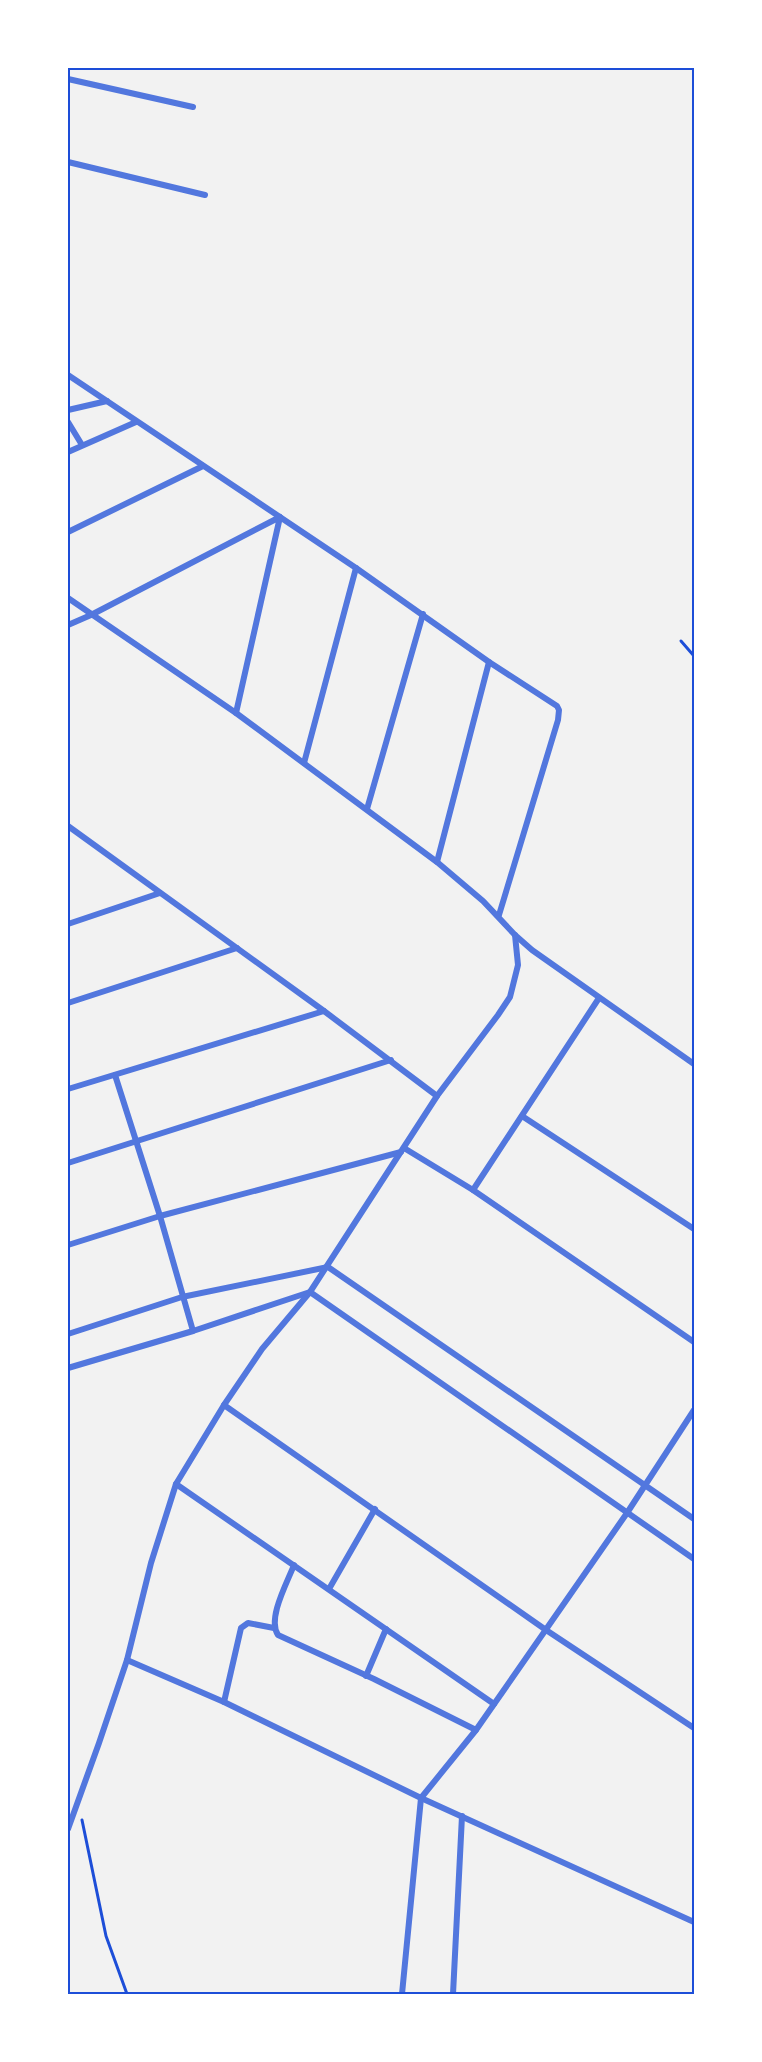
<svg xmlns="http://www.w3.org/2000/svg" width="762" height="2062" font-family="'Fira Sans Condensed',sans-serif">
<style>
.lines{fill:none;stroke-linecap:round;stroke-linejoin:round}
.path{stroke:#1d4ed8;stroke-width:3}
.minor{stroke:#5277de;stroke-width:6}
.neatline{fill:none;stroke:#1d4ed8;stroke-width:2}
</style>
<rect width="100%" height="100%" fill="#f2f2f2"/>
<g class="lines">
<!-- path -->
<g class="path">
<path d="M681 641 694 656"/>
<path d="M82 1820 106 1936 127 1994"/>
</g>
<!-- minor -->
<g class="minor">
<path d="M68 79 193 107"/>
<path d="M68 162 205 195"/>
<path d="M68 375 356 568 489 662 557 706 559 710 558 720 499 915"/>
<path d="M68 410 107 401"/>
<path d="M68 422 82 445"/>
<path d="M68 452 136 422"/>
<path d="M68 532 203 466"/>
<path d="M68 598 236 713 437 862 483 901 515 935 532 950 694 1064"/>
<path d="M68 625 91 615 280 517 236 713"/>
<path d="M304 763 356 568"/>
<path d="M367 809 423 614"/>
<path d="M68 826 324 1011 437 1096"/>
<path d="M437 862 489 662"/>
<path d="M68 924 160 893"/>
<path d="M68 1003 237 948"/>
<path d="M115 1075 160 1216 193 1331"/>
<path d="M68 1089 324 1011"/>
<path d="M522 1116 694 1229"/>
<path d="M404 1148 473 1190 694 1342"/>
<path d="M68 1163 391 1060"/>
<path d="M473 1190 599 998"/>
<path d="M68 1245 160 1216 401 1152"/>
<path d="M68 1334 182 1297 328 1267 694 1519"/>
<path d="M68 1368 193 1331 310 1292 694 1559"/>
<path d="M224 1405 546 1630 694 1728"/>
<path d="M176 1484 494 1704"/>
<path d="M294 1565C287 1583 267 1619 278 1635L374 1679 476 1730"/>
<path d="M329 1589 375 1509"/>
<path d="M127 1660 224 1702 421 1798 694 1922"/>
<path d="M366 1676 386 1629"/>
<path d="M224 1702 241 1628 248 1623 274 1628"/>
<path d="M68 1829 99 1743 127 1660 151 1563 176 1484 224 1405 262 1349 310 1292 437 1096 498 1015 510 997 518 965 515 935"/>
<path d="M402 1994 421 1798 476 1730 627 1513 694 1410"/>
<path d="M453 1994 462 1816"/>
</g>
</g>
<!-- border -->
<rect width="762" height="2062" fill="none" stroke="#ffffff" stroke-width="138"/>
<rect x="69" y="69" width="624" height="1924" class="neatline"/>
</svg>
